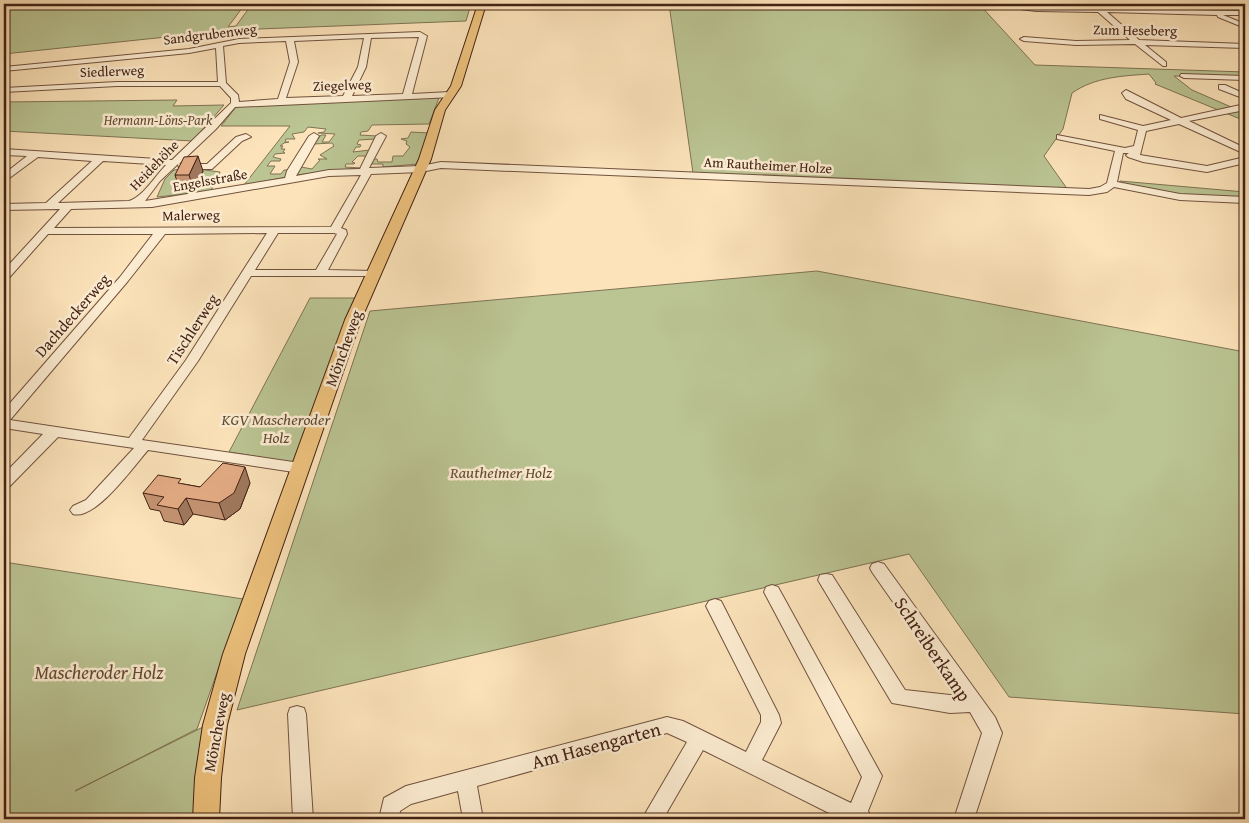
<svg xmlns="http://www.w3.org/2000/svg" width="1249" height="823" font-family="'Gentium Book Plus',serif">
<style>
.green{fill:#bbc493;stroke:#7f7354}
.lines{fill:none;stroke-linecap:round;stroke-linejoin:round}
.minor-casing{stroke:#71523e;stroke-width:2}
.major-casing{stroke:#432215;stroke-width:2}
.minor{fill:#fdedd2;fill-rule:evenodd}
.major{fill:#eec27d;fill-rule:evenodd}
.wall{fill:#c49472;stroke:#432215}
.shaded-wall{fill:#a0785d;stroke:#432215}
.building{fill:#e4ac85;stroke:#432215}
.labels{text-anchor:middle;stroke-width:5;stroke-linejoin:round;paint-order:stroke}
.far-street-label{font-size:14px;fill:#432215;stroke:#fdedd2}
.far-park-label{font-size:14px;font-style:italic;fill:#614a34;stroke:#fdedd2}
.street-label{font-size:16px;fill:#432215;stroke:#fdedd2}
.park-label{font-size:16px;font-style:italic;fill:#614a34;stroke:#fdedd2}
.near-street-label{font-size:19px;fill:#432215;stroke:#fdedd2}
.near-park-label{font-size:19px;font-style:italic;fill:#614a34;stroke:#fdedd2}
</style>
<rect width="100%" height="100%" fill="#fce3ba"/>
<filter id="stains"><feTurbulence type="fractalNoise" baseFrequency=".004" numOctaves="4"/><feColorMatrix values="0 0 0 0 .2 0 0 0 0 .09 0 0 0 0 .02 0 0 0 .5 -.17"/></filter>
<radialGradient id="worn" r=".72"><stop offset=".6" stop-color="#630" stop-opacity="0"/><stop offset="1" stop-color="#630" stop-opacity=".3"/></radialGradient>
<!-- green -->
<g class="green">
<path d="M4 4H245L228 27 236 26 252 4H471L466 21 233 30 4 54Z"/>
<path d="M669 4H979L1035 65 1245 72V77L1174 76 1192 90 1245 113V121L1155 84 1156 83 1149 74C1122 76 1095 77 1072 93L1063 129 1044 156 1068 190 693 173Z"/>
<path d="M439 98 429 124 372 125 368 131 361 132 360 135 377 136 375 139 359 140 357 144 361 145 360 147H356L353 152 370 150 366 159 365 156H358L352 162 355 163 354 164H346L345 167 361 168 296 175 301 167 312 169 320 160 318 159H327L320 155 334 146 332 143 314 144 321 135H326L322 142H329L335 134 318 133 324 132 326 129 308 127 304 132 292 134 295 139H286L285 142H289L284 143 280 146H283L281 149H285L283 152 285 153 275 154 273 157 281 159 280 161H271L267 166H275L270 174H281L284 170H290L287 177 244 185 290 126H221L236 107 282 103Z"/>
<path d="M177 100 173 106 224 105 193 141 4 131V102Z"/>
<path d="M411 132 429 133 418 164 383 167V164H369L372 159H377L378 162H392L393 156H403L410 147 406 144 407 141 401 139 408 138Z"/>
<path d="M190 168 220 172 218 179 212 180V191L157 197 165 179 174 170Z"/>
<path d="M1120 181 1245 192V199L1174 195 1119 183Z"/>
<path d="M817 271 1245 352V714L1009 697 909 554 237 710 370 311Z"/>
<path d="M310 298H356L295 461 290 462 229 452Z"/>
<path d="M4 562 243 599 197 729 75 791 207 725V819H4Z"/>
</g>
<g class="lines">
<!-- minor casing -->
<g class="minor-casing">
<g id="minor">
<path d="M993 4 1036 7 1245 11V15H1223L1245 24V28L1218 17 1217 15 1107 12 1139 40 1245 44V48L1145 45 1166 62V66H1163L1135 44 1076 45 1024 41 1020 39 1024 37 1076 41 1130 40 1098 12 1036 11 996 6Z"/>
<path d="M420 32 427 36 412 94 450 92 453 93V97L235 107 216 129 179 164H207L236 137 246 134 251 137 242 141 212 169H182L179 168 178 164 160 181 145 201 285 178 287 171 309 136 314 133 319 136 296 176 329 170 360 169 376 136 381 133 386 136 369 168 421 166 441 162 1089 189 1100 187 1107 183 1115 151 1057 139V135L1125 148 1134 146 1138 130 1100 119V115L1143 126 1171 120 1126 99 1122 93 1126 90 1181 118 1245 104V110L1189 121 1245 148V154L1179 124 1146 131 1140 155 1207 166 1245 157V163L1207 172 1143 162 1128 157 1126 155 1129 153H1123L1117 182 1180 194 1245 197V203L1180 200 1114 187 1107 192 1089 195 441 168 421 172 371 174 341 228 346 230 347 234 328 270 374 271 378 272V276H251L198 361 142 440 300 463 305 464 307 468 305 472 300 473 148 450C134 466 95 521 73 514L70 510 73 506 86 500 134 448 58 437 9 487 4 488V474L43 434 4 428V410L120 277 153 234H48L8 279 4 280V270L60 209 4 210V204L46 203 92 161 38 157 4 182V174L27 156 4 155V149L172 160 231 103V98L220 86H117L4 92V88L117 82H218L216 48 189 53 4 71V67L189 49 239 39ZM419 37 403 94 352 96 366 67 371 38ZM364 38 358 67 343 96 286 98 298 62 294 41ZM286 41 290 62 278 99 239 102 238 95 226 83 223 46 239 43ZM103 161 166 165C155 176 144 196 129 201L58 203ZM361 175 331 227 54 228 71 209 152 207 329 176ZM267 233 186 360 129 438 10 420 128 281 165 234ZM278 233H334L337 234 316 270H255Z"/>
<path d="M1181 74 1245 76V80L1184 78 1180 76Z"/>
<path d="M1219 85H1225L1245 94V99L1219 89Z"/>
<path d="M878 562 884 564 995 717 1002 733 974 819H954L982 733 970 712 950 713 892 703 818 580 820 575 826 574 832 575 905 690 959 696 872 572 870 568 872 564Z"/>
<path d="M772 585 778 587 882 776 868 811 872 819H841L703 750 663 819H642L687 742 667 733 477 786 483 819H463L458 791 411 804 400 811 399 819H379L384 798 406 786 667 717 683 721 746 752 761 722V715L706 606 709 601 715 599 721 601 779 715 781 723 762 760 851 803 862 777 764 592 766 587Z"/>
<path d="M297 706 304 708 306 714 313 819H293L288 714 290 708Z"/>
</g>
</g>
<!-- major casing -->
<g class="major-casing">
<path id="major" d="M478 4H486L461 86 445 110 431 159 361 320 245 654 227 725 221 778 219 819H193L195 778 203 725 223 654 345 320 419 159 435 110 451 86Z"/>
</g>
<!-- minor -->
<use href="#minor" class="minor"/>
<!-- major -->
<use href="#major" class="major"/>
</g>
<!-- wall -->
<g class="wall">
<path d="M203 171 194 190 180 191 175 175Z"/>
<path d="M250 483 240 509 225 520 193 514 184 525 164 521 160 511 150 509 143 493 183 484 200 487Z"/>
</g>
<!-- shaded-wall -->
<g class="shaded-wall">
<path d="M198 156 203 171 194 190 189 175Z"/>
<path d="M245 467 250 483 240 509 225 520 219 503Z"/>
<path d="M186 498 193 514 184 525 178 509Z"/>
</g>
<!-- building -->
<g class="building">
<path d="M198 156 189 175H175L184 157Z"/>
<path d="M223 463 245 467 234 493 219 503 186 498 178 509 157 505 164 497 143 493 158 475 181 479 178 483 200 487Z"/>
</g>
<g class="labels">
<!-- far-street labels -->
<g class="far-street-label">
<text transform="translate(1135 30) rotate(1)" y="5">Zum Heseberg</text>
<text transform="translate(210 34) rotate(-7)" y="5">Sandgrubenweg</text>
<text transform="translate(112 71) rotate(-2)" y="5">Siedlerweg</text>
<text transform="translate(342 85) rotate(-2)" y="5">Ziegelweg</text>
<text transform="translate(154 165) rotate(-46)" y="5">Heidehöhe</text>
<text transform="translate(768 165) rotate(3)" y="5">Am Rautheimer Holze</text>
<text transform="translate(210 180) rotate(-10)" y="5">Engelsstraße</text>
<text transform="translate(191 215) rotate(-1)" y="5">Malerweg</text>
</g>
<!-- far-park labels -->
<g class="far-park-label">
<text x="158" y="125">Hermann-Löns-Park</text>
</g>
<!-- street labels -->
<g class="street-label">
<text transform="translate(72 315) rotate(-49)" y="6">Dachdeckerweg</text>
<text transform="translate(192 329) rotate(-57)" y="6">Tischlerweg</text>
<text transform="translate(343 348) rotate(-70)" y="6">Möncheweg</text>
<text transform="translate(216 732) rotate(-79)" y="6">Möncheweg</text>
</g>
<!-- park labels -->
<g class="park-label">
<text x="276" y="425">KGV Mascheroder<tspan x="276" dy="18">Holz</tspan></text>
<text x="501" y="478">Rautheimer Holz</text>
</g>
<!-- near-street labels -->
<g class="near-street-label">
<text transform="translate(933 649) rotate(56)" y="7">Schreiberkamp</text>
<text transform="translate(596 745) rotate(-15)" y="7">Am Hasengarten</text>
</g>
<!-- near-park labels -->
<g class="near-park-label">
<text x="99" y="679">Mascheroder Holz</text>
</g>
</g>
<!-- margin -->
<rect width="1249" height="823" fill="none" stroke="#fce3ba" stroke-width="20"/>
<rect x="5" y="5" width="1239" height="813" fill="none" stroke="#432215" stroke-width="2.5"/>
<rect x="10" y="10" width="1229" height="803" fill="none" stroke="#432215"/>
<rect width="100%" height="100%" filter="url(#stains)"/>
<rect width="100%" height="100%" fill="url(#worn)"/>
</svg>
